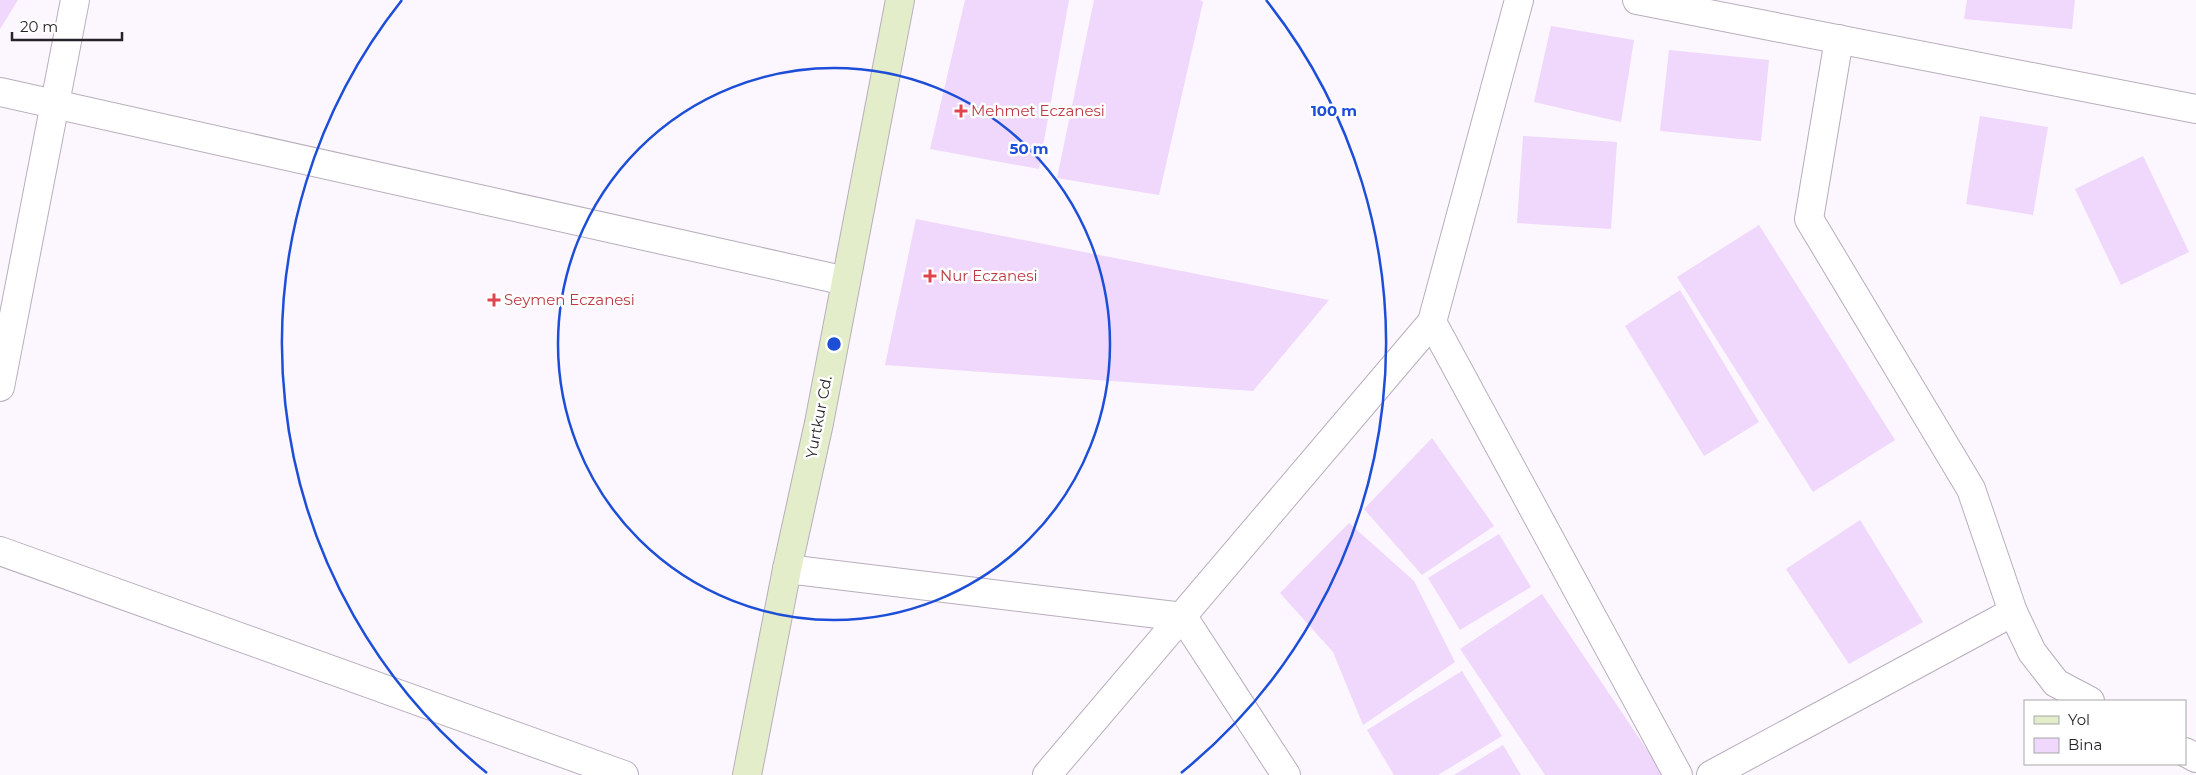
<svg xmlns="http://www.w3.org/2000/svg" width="2196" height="775" font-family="Montserrat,sans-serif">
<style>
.building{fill:#efd8fb}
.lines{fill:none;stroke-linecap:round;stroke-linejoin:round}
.street-casing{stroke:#b7aebc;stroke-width:30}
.secondary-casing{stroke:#b7aebc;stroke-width:30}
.street{stroke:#fff;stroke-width:28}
.secondary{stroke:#e3edca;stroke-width:28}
.ring{fill:none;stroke:#1d4ed8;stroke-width:2.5}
.health-dot{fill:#e0444e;stroke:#fff;stroke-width:2}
.labels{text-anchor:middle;stroke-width:5;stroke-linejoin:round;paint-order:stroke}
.health-label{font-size:15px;fill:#be3a42;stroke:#fff;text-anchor:start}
.street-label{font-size:15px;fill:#262328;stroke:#fff}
.centre{fill:#1d4ed8;stroke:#fff;stroke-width:2.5}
.ring-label{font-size:15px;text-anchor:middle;font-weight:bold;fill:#1d4ed8;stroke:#fff;stroke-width:5;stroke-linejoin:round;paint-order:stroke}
</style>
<rect width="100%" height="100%" fill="#fcf6ff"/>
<!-- building -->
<g class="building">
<path d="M0 0H18L0 29Z"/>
<path d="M965 0H1069L1039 169 930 149Z"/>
<path d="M1094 0H1200L1203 2 1159 195 1057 178Z"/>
<path d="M1967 0H2075L2072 29 1964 19Z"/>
<path d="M1551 26 1634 40 1621 122 1534 102Z"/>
<path d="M1669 50 1769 60 1761 141 1660 131Z"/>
<path d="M1980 116 2048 127 2033 215 1966 204Z"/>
<path d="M1523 136 1617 142 1611 229 1517 223Z"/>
<path d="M2143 156 2189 252 2121 285 2075 189Z"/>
<path d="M916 219 1329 300 1253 391 885 365Z"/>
<path d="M1759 225 1895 440 1813 492 1677 277Z"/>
<path d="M1680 290 1759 422 1704 456 1625 326Z"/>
<path d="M1432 438 1494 526 1422 575 1364 509Z"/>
<path d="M1860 520 1923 622 1849 664 1786 569Z"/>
<path d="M1349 523 1414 581 1455 662 1363 725 1333 652 1280 593Z"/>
<path d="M1499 534 1531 587 1460 630 1428 578Z"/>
<path d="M1542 594 1664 775H1545L1460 649Z"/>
<path d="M1462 671 1502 736 1438 775H1394L1367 730Z"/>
<path d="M1503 745 1521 775H1454Z"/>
</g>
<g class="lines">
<!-- street casing -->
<g class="street-casing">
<g id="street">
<path d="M1637 0 2196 109"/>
<path d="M1839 39 1809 219 1971 489 2013 612 2032 652 2056 683 2090 701"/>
<path d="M0 92 846 281"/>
<path d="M1432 322 1678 775"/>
<path d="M0 387 75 0"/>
<path d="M0 551 624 775"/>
<path d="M787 569 1183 617 1286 775"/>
<path d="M2185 752 2196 758"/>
<path d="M1047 775 1432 322 1519 0"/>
<path d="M1711 775 2013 612"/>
</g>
</g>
<!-- secondary casing -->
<g class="secondary-casing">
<path id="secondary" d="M747 775 787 569 819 423 900 0"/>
</g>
<!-- street -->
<use href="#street" class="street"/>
<!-- secondary -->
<use href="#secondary" class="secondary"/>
</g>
<!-- distance rings -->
<g class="ring">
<circle cx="834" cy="344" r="276"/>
<path d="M487 773A552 552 0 0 1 402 0M1266 0A552 552 0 0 1 1181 773"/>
</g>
<!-- markers -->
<g class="health-dot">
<path d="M958.5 103.5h5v5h5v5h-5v5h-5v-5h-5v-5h5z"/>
<path d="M927.5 268.5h5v5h5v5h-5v5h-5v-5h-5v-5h5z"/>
<path d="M491.5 292.5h5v5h5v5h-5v5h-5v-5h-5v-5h5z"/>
</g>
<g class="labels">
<!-- health labels -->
<g class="health-label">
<text x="971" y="116">Mehmet Eczanesi</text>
<text x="940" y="281">Nur Eczanesi</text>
<text x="504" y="305">Seymen Eczanesi</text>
</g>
<!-- street labels -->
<g class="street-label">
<text transform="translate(819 417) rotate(-79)" y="5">Yurtkur Cd.</text>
</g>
</g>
<circle cx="834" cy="344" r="8" class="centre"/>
<g class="ring-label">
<text x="1334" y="116">100 m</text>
<text x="1029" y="154">50 m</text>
</g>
<!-- legend -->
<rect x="2024" y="700" width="162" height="65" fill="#ffffff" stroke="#a8a7a9"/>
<rect x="2034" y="716" width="25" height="8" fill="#e3edca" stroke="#a8a7a9"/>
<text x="2068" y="725" font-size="15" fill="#262328">Yol</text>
<rect x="2034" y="738" width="25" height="15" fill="#efd8fb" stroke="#a8a7a9"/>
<text x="2068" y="750" font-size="15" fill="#262328">Bina</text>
<!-- scale -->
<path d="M12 32v8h110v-8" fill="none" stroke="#262328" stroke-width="2.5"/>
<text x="20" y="32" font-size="15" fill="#262328" stroke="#ffffff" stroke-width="4" paint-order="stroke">20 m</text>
</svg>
